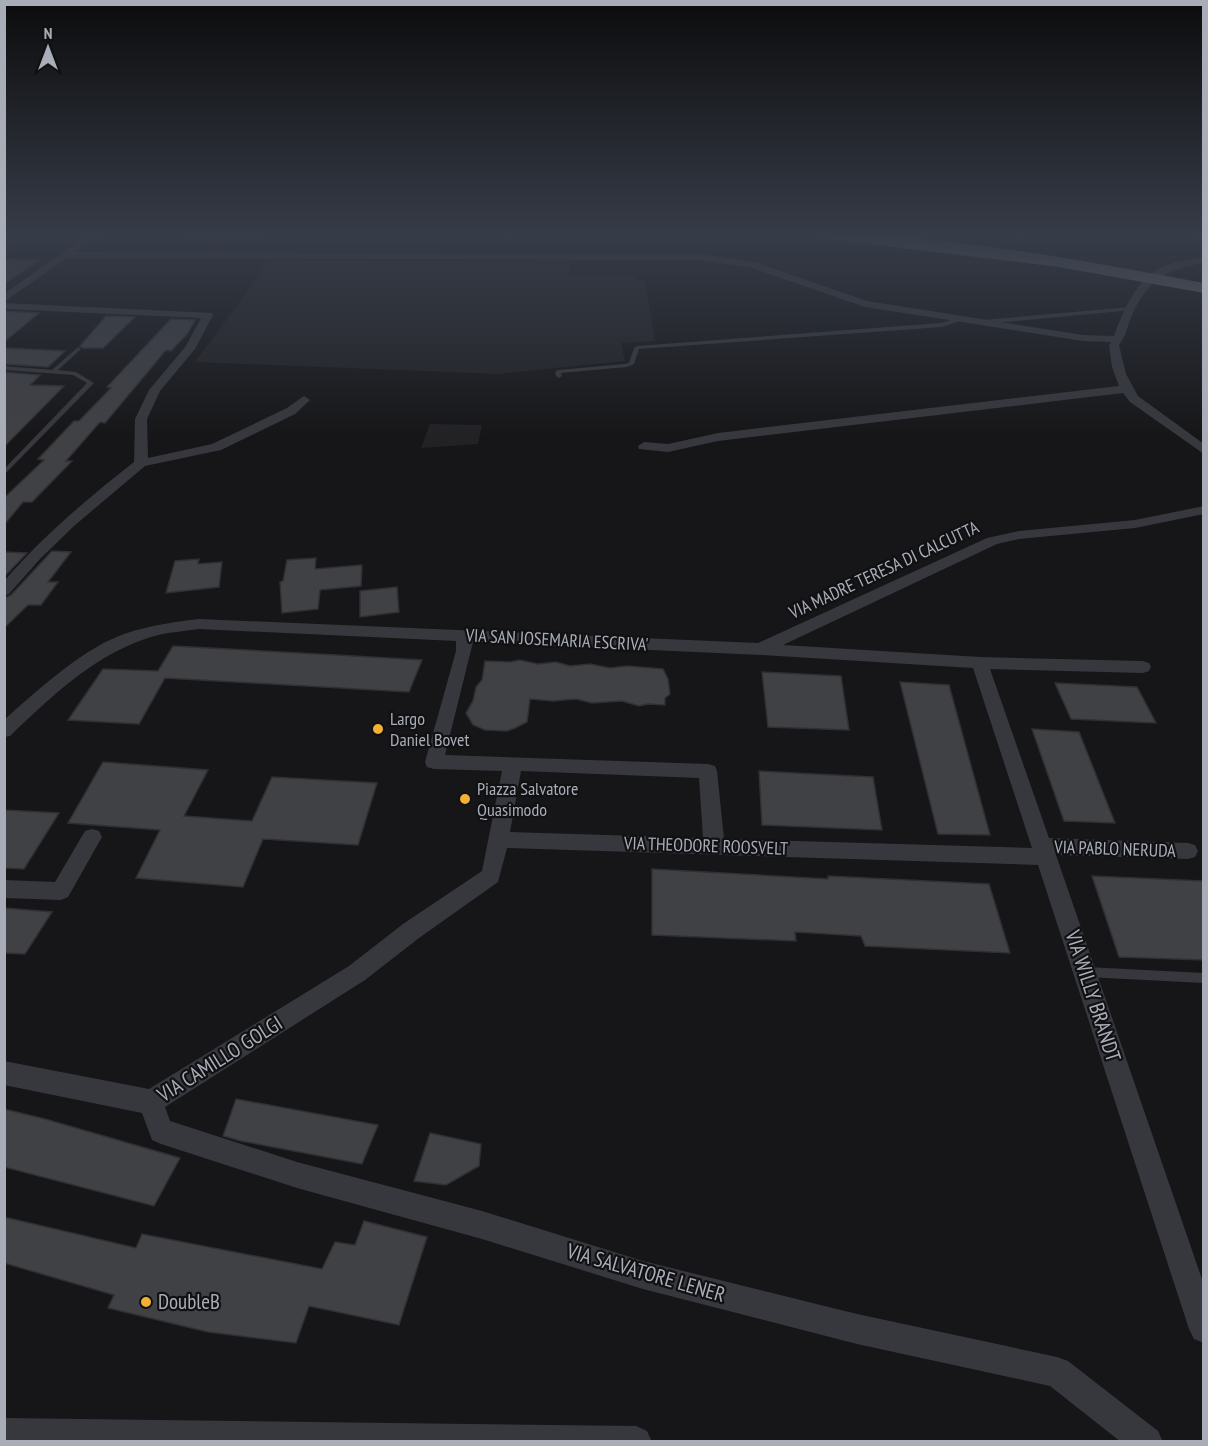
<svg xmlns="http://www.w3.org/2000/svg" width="1208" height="1446" font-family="'PT Sans Narrow',sans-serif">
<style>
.built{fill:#222225}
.building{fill:#404145;stroke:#303034;stroke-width:1.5}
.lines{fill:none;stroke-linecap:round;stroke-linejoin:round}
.lane{fill:#37383d;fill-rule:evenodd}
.street{fill:#37383d;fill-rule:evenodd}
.highway{fill:#63666e;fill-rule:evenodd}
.poi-dot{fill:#f2b134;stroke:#111113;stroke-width:2}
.labels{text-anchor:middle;stroke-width:4.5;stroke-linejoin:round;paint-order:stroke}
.street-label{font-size:18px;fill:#a8adb8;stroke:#111113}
.poi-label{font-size:18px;fill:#a8adb8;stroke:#111113;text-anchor:start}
.near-street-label{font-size:21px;fill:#a8adb8;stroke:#111113}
.near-poi-label{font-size:21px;fill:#a8adb8;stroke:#111113;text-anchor:start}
</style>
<rect width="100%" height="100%" fill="#161618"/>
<!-- built -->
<g class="built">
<path d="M267 261H570V275H635L636 280H645L655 341 621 343 625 361 499 374 195 362 258 277Z"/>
<path d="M430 424 482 425 478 444 421 448Z"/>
</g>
<!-- building -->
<g class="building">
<path d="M4 259 40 260 4 284Z"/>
<path d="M4 311 39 313 4 342Z"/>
<path d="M106 316 135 317 103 348H83L80 346Z"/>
<path d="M171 319 195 320 187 334 171 351 166 350 105 423 100 422 66 461H72L32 502H23L4 525V498L44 460 38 459 74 421H79L111 388 107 387Z"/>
<path d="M4 348 65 351 48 367 4 364Z"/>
<path d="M4 372 40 375 30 385 64 386 4 447Z"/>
<path d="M52 551 71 552 48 582H58L41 605H28L4 628V598L11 595Z"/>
<path d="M4 552 27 553 4 577Z"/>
<path d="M316 558 315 569 362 565 361 586 320 590 318 609 282 613 280 582 283 581 287 560Z"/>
<path d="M199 559 198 564 222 562 219 587 166 593 175 561Z"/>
<path d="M397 587 399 612 360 617V591Z"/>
<path d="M173 646 337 655 422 660 409 692 165 678 139 724 68 720 103 669 158 671Z"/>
<path d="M519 660 538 664 556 662 570 666 590 664 610 668 627 666 663 669 668 679 670 694 665 698V705L648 704 639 706 622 701 592 703 576 699 553 701 530 699 527 722 515 728 507 731 485 730 473 725 466 713 473 701 476 687 482 680 485 661 511 662Z"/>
<path d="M762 672 841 676 849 730 768 727Z"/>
<path d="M900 682 949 685 990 835 938 834Z"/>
<path d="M1055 683 1137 687 1156 723 1071 719Z"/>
<path d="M1032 729 1079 732 1115 823 1064 821Z"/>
<path d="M103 762 208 770 184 816 252 821 272 777 377 783 358 845 263 839 243 887 136 878 160 830 68 823Z"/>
<path d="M759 771 873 777 882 830 762 825Z"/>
<path d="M4 810 59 813 24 869 4 868Z"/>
<path d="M652 869 828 879V876L989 884 1010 953 865 946 861 936 795 932 796 941 652 935Z"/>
<path d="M1092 876 1203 881V960L1119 957Z"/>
<path d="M4 908 52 912 25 954 4 953Z"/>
<path d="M236 1099 378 1125 362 1164 241 1141 223 1136Z"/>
<path d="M4 1109 45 1119 180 1158 154 1206 4 1167Z"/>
<path d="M430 1133 481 1144 479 1166 446 1185 414 1181Z"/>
<path d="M4 1217 136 1248 142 1234 322 1269 335 1242 355 1245 364 1221 427 1237 399 1325 309 1306 296 1343 208 1332 108 1308 114 1295 4 1263Z"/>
</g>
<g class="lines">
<!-- lane -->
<g class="lane">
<path d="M1131 307 1134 309 1133 310 983 324 980 322 983 320Z"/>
<path d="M961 317 963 318V320L942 327 639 349 634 364 627 367 561 373 562 376 559 378 556 376 555 372 558 370 624 364 629 363 634 348 637 346 941 323Z"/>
<path d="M78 347 81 349 80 350 58 370 76 372 94 383 4 475V469L87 383 73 375 4 370V366L52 370Z"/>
<path d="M1086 967 1204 973V983L1086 977 1082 976 1080 972 1082 968Z"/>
</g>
<!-- street -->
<g class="street">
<path d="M116 234 92 240 73 252 701 254 757 263 867 301 1083 335 1114 336C1123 311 1136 279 1162 267 1175 261 1190 260 1204 257V263C1166 270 1148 279 1132 315 1127 326 1126 337 1119 345L1126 374 1138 396 1204 444V454L1130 402 1123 393 718 441 668 452 639 449 638 446 644 442 668 444 718 433 1119 386 1112 367 1109 345 1111 342 1083 341 865 307 752 268 701 260 66 258 4 302V294L86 236Z"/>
<path d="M170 234 256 236 260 239 256 242 210 241Z"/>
<path d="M1192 234H1201L1204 245Z"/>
<path d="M4 303 212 313 213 315 195 349 160 391 147 419 148 458 212 444 287 408 304 396 310 400 295 414 221 450 145 466 74 526 40 559 9 594 4 596V581C43 536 88 498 134 462L135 419 149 390 186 346 201 318 4 309Z"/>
<path d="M1204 506V514L1135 528 1019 539 997 544 783 645 980 657 1143 661 1149 663 1151 667 1149 671 1143 673 990 669 1049 838 1188 843 1195 845 1198 851 1195 857 1188 859 1056 855 1204 1285V1343L1194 1339 1189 1329 1038 865 507 848 498 882 419 938 365 980 165 1107 170 1121 297 1162 482 1211 643 1261 857 1314 1057 1357 1068 1361 1158 1431 1163 1442H1121L1050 1386 857 1344 643 1289 482 1239 297 1188 161 1144 152 1140 142 1113 4 1085V1061L149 1089 349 966 403 924 482 871 502 771 434 769 427 767 425 762 456 651V641L199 629C186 631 171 632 158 635 98 651 54 694 10 736L4 737V720C34 693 65 665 100 645 130 628 166 623 199 619L758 643 987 538 1019 531 1135 520ZM473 642 761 655 973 668 1032 848 724 839 717 771 715 766 708 764 445 755ZM521 771 699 778 703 838 510 832Z"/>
<path d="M92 829 99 831 102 837 68 897 61 900 4 898V880L55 882 85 831Z"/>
<path d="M4 1418 636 1426 647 1431 652 1442H4Z"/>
</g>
<!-- highway -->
<path class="highway" d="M818 234C945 234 1079 260 1204 283V293L1059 267 826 239Z"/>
</g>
<!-- sky -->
<linearGradient id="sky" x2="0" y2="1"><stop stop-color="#0c0c0d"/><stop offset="0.54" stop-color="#363c48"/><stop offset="1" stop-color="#363c48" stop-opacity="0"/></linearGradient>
<rect width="1208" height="437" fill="url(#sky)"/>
<!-- markers -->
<g class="poi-dot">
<circle cx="378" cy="729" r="6"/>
<circle cx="465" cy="799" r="6"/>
<circle cx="146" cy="1302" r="6"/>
</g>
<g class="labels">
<!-- street labels -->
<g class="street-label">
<text transform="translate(884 570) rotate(-25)" y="6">VIA MADRE TERESA DI CALCUTTA</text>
<text transform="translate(557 640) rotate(3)" y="6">VIA SAN JOSEMARIA ESCRIVA'</text>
<text transform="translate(706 846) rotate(2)" y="6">VIA THEODORE ROOSVELT</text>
<text transform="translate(1115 849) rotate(2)" y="6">VIA PABLO NERUDA</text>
</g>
<!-- poi labels -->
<g class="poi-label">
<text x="390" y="725">Largo<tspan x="390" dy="21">Daniel Bovet</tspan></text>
<text x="477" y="795">Piazza Salvatore<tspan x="477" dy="21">Quasimodo</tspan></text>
</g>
<!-- near-street labels -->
<g class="near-street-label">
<text transform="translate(1093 996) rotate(72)" y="7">VIA WILLY BRANDT</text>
<text transform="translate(220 1059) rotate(-32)" y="7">VIA CAMILLO GOLGI</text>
<text transform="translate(646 1273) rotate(16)" y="7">VIA SALVATORE LENER</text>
</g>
<!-- near-poi labels -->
<g class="near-poi-label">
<text x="158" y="1309">DoubleB</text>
</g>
</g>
<!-- border -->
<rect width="1208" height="1446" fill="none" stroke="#a8adb8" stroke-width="12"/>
<!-- north arrow -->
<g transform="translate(48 48)" stroke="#111113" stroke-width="4.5" paint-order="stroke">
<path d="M0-4.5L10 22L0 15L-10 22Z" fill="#a8adb8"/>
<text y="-9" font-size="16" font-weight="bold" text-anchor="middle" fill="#a8adb8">N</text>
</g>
</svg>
